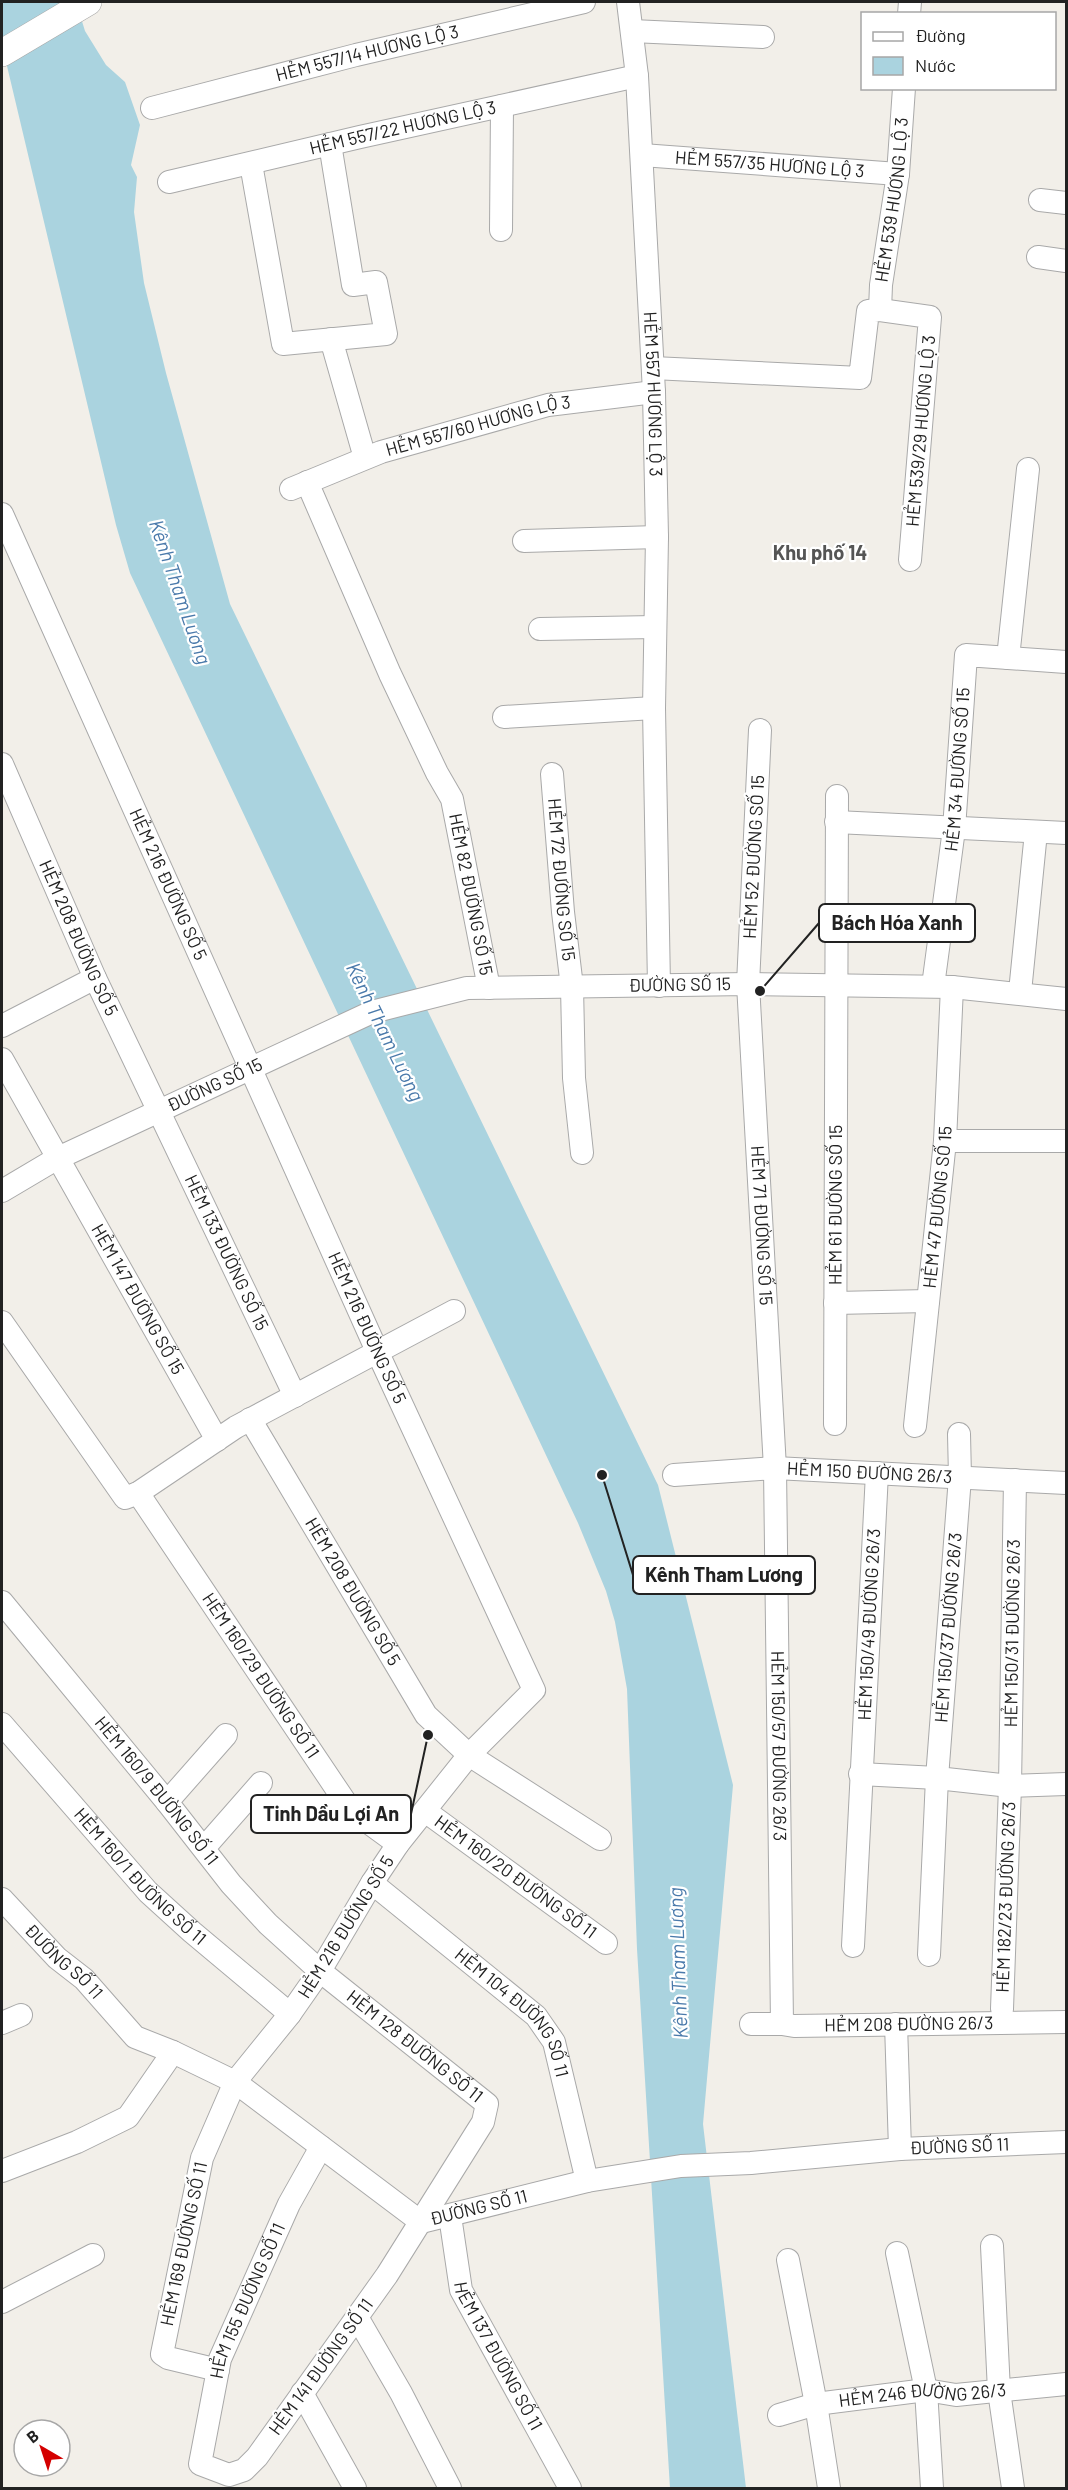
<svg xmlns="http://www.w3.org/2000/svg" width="1068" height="2490" font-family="Barlow,sans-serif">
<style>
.water{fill:#aad3df}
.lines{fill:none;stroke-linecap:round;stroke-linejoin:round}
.minor-casing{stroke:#a9a9a9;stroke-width:24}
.tertiary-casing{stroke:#a9a9a9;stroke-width:28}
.minor{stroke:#fff;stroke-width:22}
.tertiary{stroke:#fff;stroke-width:27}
.labels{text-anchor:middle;stroke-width:4.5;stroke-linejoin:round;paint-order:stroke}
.street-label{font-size:18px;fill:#222;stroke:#fff}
.neighbourhood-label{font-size:20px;font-weight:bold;fill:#555;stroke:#fff}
.water-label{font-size:20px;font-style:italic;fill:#4a7aab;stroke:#fff}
.leader{fill:none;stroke:#222;stroke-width:2}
.callout-dot{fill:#222;stroke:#fff;stroke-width:2}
.callout{fill:#fff;stroke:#222;stroke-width:2}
.callout-label{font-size:20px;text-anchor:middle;font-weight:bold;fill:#222}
</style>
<rect width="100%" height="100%" fill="#f2efe9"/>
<!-- water -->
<path class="water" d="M2 2H76L85 31 106 65 125 82 140 125 131 165 137 177 134 212 144 283 166 373 230 604 658 1485 733 1785 703 2124 746 2488H670L637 1949 627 1689 615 1622 606 1591 578 1523 130 573 116 525 2 45Z"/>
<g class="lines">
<!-- minor casing -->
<g class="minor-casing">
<g id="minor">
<path id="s1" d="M628 2 637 76 654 392 657 537 654 708 659 986"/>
<path d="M909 14 910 2"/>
<path d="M632 31 763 37"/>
<path id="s2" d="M152 108 356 55 584 2"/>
<path id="s3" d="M642 155 898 174"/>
<path d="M251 164 283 344 386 334 376 282 353 285 330 144"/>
<path id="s4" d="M169 182 360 137 637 76"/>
<path d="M1040 200 1066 203"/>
<path d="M501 230 502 106"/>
<path d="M1038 257 1066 261"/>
<path id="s5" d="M880 310 881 285 898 174 904 88"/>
<path d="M331 339 365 458"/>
<path d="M653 368 860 378 868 311 880 310 930 317 910 560"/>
<path id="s6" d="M307 482 390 674 437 773 452 799 489 988"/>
<path id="s7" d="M291 489 381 452 548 405 654 392"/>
<path id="s8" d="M2 514 377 1351 534 1690 469 1755 398 1844 372 1883 320 1971 290 2014 235 2082 202 2158 162 2354 168 2358 218 2370"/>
<path d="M524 541 657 537"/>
<path d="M540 629 655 627"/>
<path d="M1008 658 1028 469"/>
<path d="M504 717 654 708"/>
<path id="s9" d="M760 730 748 984 775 1468 782 2024"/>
<path id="s10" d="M2 764 95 978 295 1396"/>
<path id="s11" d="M552 774 563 912 572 987 574 1078 582 1153"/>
<path d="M836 822 1066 833"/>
<path id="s12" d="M933 986 954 829 966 655 1066 662"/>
<path d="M1020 992 1036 832"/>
<path d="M2 1026 95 978"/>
<path id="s13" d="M2 1059 217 1440"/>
<path d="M945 1141H1066"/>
<path id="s14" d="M2 1191 56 1159 372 1012 467 988 748 984 952 987 1066 999"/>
<path d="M835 1303 928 1301"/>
<path d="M2 1322 125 1498 138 1493 236 1427 454 1311"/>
<path id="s15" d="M250 1419 426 1715 469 1755 600 1839"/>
<path id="s16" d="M835 1424 837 796"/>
<path id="s17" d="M915 1426 945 1141 952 987"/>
<path id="s18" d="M674 1475 775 1468 1066 1483"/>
<path id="s19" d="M138 1493 350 1809 398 1844"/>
<path id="s20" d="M2 1602 167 1802 231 1884 268 1924 320 1971 487 2104 483 2122 387 2275 257 2457 244 2470 229 2475 200 2464 220 2359 289 2204 321 2147"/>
<path id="s21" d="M2 1724 148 1892 192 1932 290 2014"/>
<path d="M860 1774 937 1778 1010 1786 1066 1784"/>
<path d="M167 1802 226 1735"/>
<path id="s22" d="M425 1811 606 1943"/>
<path d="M204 1848 261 1783"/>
<path id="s23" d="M372 1883 536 2016 554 2042 587 2181"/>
<path id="s24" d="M2 1899 57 1958 84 1979 135 2037 173 2052 235 2082 421 2222 587 2181 681 2166 751 2163 900 2149 1066 2142"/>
<path id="s25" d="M853 1946 877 1473"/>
<path id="s26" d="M929 1955 937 1778 960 1477 959 1434"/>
<path id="s27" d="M1002 2009 1010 1786 1015 1480"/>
<path d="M2 2023 21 2015"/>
<path id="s28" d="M751 2024H782L794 2026 1066 2022"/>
<path d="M896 2024 900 2149"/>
<path d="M2 2171 77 2142 128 2117 173 2052"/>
<path id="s29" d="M450 2216 461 2290 570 2488"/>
<path d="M992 2246 999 2391 1013 2488"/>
<path d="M897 2253 926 2390 932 2488"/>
<path d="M788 2260 816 2404 829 2488"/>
<path d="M2 2302 93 2255"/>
<path d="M357 2317 401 2393 450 2488"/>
<path d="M302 2393 355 2488"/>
<path id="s30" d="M779 2415 816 2404 926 2390 956 2395 1066 2384"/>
</g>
</g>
<!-- tertiary casing -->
<g class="tertiary-casing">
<path id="tertiary" d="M2 53 88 2"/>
</g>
<!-- minor -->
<use href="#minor" class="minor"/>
<!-- tertiary -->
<use href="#tertiary" class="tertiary"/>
</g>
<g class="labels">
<!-- street labels -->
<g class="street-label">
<text dy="6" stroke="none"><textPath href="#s2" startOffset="222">HẺM 557/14 HƯƠNG LỘ 3</textPath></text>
<text dy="6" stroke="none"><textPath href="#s4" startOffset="240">HẺM 557/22 HƯƠNG LỘ 3</textPath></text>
<text dy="6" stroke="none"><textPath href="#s3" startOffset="128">HẺM 557/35 HƯƠNG LỘ 3</textPath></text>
<text dy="6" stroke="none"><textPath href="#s5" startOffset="111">HẺM 539 HƯƠNG LỘ 3</textPath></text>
<text dy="6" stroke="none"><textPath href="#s1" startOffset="393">HẺM 557 HƯƠNG LỘ 3</textPath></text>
<text dy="6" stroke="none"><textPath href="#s7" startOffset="198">HẺM 557/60 HƯƠNG LỘ 3</textPath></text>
<text transform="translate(921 431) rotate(-85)" y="6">HẺM 539/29 HƯƠNG LỘ 3</text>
<text dy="6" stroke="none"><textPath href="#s12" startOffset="218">HẺM 34 ĐƯỜNG SỐ 15</textPath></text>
<text transform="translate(754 857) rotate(-87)" y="6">HẺM 52 ĐƯỜNG SỐ 15</text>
<text dy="6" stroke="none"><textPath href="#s11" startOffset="106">HẺM 72 ĐƯỜNG SỐ 15</textPath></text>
<text dy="6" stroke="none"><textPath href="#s8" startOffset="406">HẺM 216 ĐƯỜNG SỐ 5</textPath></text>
<text dy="6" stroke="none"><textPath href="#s6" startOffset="446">HẺM 82 ĐƯỜNG SỐ 15</textPath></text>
<text dy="6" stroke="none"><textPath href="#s10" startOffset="190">HẺM 208 ĐƯỜNG SỐ 5</textPath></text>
<text dy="6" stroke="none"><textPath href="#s14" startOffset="722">ĐƯỜNG SỐ 15</textPath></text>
<text dy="6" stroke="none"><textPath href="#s14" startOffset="238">ĐƯỜNG SỐ 15</textPath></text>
<text dy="6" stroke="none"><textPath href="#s16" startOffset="219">HẺM 61 ĐƯỜNG SỐ 15</textPath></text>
<text dy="6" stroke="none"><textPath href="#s17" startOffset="220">HẺM 47 ĐƯỜNG SỐ 15</textPath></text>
<text dy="6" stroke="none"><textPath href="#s9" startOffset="496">HẺM 71 ĐƯỜNG SỐ 15</textPath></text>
<text dy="6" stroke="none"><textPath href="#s10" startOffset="538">HẺM 133 ĐƯỜNG SỐ 15</textPath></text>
<text dy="6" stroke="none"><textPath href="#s13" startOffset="276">HẺM 147 ĐƯỜNG SỐ 15</textPath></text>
<text dy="6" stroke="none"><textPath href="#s8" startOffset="892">HẺM 216 ĐƯỜNG SỐ 5</textPath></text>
<text dy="6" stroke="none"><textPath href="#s18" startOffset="196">HẺM 150 ĐƯỜNG 26/3</textPath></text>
<text dy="6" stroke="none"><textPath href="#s15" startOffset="201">HẺM 208 ĐƯỜNG SỐ 5</textPath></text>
<text dy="6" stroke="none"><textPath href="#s25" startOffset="322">HẺM 150/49 ĐƯỜNG 26/3</textPath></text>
<text dy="6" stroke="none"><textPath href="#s26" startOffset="328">HẺM 150/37 ĐƯỜNG 26/3</textPath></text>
<text dy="6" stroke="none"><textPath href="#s27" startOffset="376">HẺM 150/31 ĐƯỜNG 26/3</textPath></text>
<text dy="6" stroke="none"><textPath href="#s19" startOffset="220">HẺM 160/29 ĐƯỜNG SỐ 11</textPath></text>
<text dy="6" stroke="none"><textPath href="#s9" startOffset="1017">HẺM 150/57 ĐƯỜNG 26/3</textPath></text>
<text dy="6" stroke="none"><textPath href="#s20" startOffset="244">HẺM 160/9 ĐƯỜNG SỐ 11</textPath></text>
<text dy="6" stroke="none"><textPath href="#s21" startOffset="206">HẺM 160/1 ĐƯỜNG SỐ 11</textPath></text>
<text dy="6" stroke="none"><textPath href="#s22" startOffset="112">HẺM 160/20 ĐƯỜNG SỐ 11</textPath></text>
<text dy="6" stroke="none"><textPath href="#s27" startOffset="112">HẺM 182/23 ĐƯỜNG 26/3</textPath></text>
<text transform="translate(346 1927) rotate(-58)" y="6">HẺM 216 ĐƯỜNG SỐ 5</text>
<text dy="6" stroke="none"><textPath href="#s24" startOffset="88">ĐƯỜNG SỐ 11</textPath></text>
<text dy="6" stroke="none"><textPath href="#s23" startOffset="194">HẺM 104 ĐƯỜNG SỐ 11</textPath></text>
<text dy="6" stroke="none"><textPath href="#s28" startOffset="158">HẺM 208 ĐƯỜNG 26/3</textPath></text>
<text dy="6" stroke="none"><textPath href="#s20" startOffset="609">HẺM 128 ĐƯỜNG SỐ 11</textPath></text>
<text dy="6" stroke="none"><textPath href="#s24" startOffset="1080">ĐƯỜNG SỐ 11</textPath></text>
<text dy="6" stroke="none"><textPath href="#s24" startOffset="594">ĐƯỜNG SỐ 11</textPath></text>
<text transform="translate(184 2244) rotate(-78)" y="6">HẺM 169 ĐƯỜNG SỐ 11</text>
<text dy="6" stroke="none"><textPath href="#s20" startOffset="1360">HẺM 155 ĐƯỜNG SỐ 11</textPath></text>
<text dy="6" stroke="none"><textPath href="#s29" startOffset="150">HẺM 137 ĐƯỜNG SỐ 11</textPath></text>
<text transform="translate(321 2367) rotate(-54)" y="6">HẺM 141 ĐƯỜNG SỐ 11</text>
<text dy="6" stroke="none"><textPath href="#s30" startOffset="146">HẺM 246 ĐƯỜNG 26/3</textPath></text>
</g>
<!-- neighbourhood labels -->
<g class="neighbourhood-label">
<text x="820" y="560">Khu phố 14</text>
</g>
<!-- water labels -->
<g class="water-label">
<text transform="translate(180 592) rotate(71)" y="7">Kênh Tham Lương</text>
<text transform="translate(385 1032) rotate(64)" y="7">Kênh Tham Lương</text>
<text transform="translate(678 1963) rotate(-92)" y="7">Kênh Tham Lương</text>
</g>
</g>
<!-- callouts -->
<path class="leader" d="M760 991L819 923M602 1475L633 1575M428 1735L411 1814"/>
<g class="callout-dot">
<circle cx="760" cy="991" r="6"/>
<circle cx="602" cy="1475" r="6"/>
<circle cx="428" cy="1735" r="6"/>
</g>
<g class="callout">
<rect x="819" y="904" width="156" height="38" rx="6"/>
<rect x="633" y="1556" width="182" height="38" rx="6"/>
<rect x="251" y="1795" width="160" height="38" rx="6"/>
</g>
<g class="callout-label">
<text x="897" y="930">Bách Hóa Xanh</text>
<text x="724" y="1582">Kênh Tham Lương</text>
<text x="331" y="1821">Tinh Dầu Lợi An</text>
</g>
<!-- border -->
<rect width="1068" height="2490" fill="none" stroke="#222222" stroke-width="6"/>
<!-- legend -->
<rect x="861" y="12" width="195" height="78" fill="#ffffff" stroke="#a7a7a7" stroke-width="1.5"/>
<rect x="873" y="32" width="30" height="9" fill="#ffffff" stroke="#a7a7a7" stroke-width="1.5"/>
<text x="915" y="42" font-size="18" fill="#222222">Đường</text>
<rect x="873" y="57" width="30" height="18" fill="#aad3df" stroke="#a7a7a7" stroke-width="1.5"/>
<text x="915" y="72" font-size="18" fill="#222222">Nước</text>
<!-- north arrow -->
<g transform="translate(42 2448) rotate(321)"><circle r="28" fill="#ffffff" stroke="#a7a7a7" stroke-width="1.5"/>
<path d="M0-4.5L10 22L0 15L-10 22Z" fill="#d40000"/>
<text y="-9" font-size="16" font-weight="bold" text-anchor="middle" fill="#222222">B</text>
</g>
</svg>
